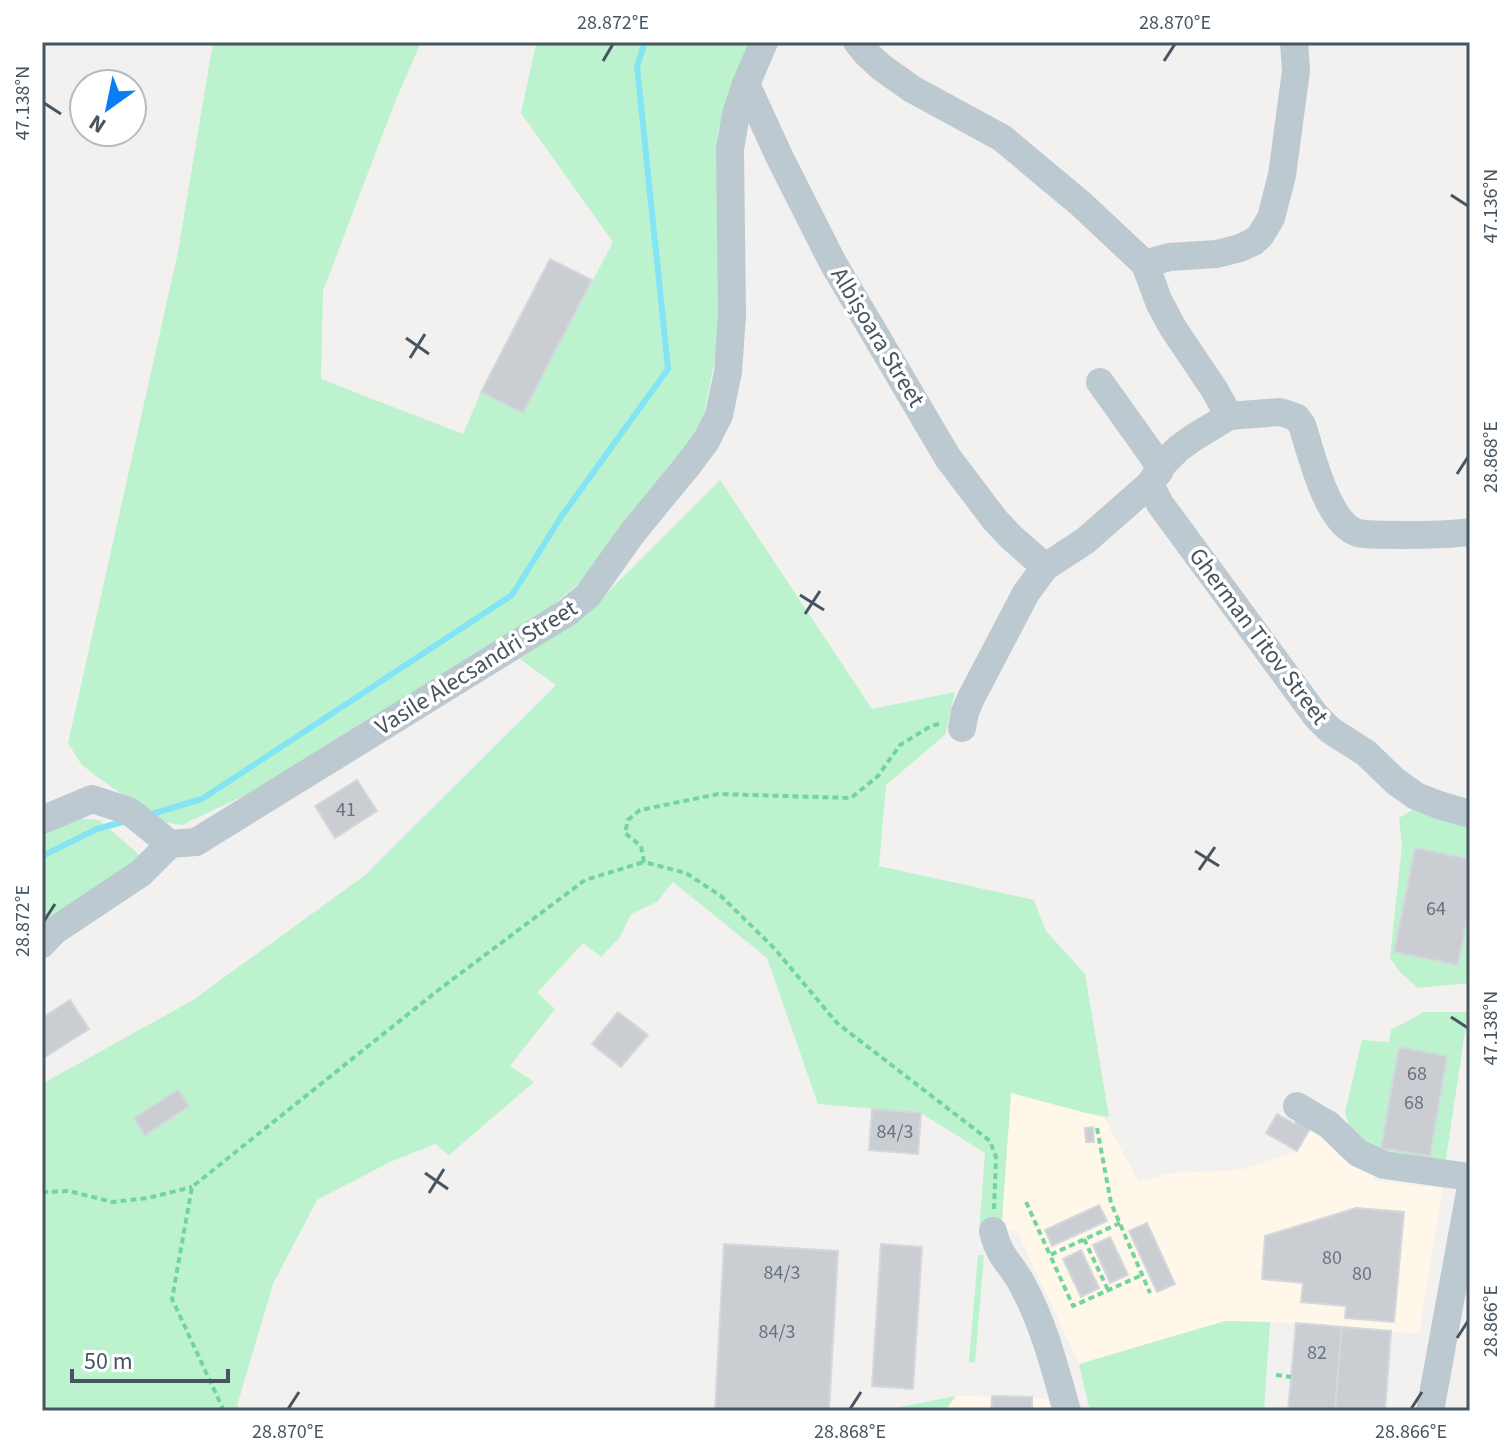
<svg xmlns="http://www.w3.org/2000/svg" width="1512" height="1453" font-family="'Source Sans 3',sans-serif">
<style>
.commercial{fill:#fef7ea}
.green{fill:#bcf3ce}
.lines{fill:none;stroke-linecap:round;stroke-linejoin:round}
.stream{stroke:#85e4f4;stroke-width:6}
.building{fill:#caced3;stroke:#d4d7dc;stroke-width:2}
.path{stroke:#71d59d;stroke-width:4;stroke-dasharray:6 4;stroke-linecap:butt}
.minor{stroke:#bdc9d1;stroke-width:28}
.ticks{fill:none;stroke:#465560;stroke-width:3}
.labels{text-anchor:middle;stroke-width:7;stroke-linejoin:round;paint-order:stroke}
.number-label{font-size:20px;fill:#67737d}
.street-label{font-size:24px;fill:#465560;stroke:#fff}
.neatline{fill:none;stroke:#465560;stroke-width:3}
.ticks-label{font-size:20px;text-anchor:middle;fill:#465560}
</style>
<rect width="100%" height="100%" fill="#f3f0f0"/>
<!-- commercial -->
<g class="commercial">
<path d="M1011 1092 1104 1118 1139 1182 1171 1173 1240 1170 1297 1151 1315 1120 1374 1169V1181L1443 1188 1419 1334 1296 1323 1225 1321 1079 1364 1016 1229 1001 1234Z"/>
<path d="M956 1396 1032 1397 1048 1399 1050 1411H945Z"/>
</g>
<!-- green -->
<g class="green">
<path d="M213 42H421L395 102 323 291 321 379 463 434 481 392 523 413 613 242 521 113 536 44 534 42H754L718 130 721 232 719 337 705 410 689 446 581 581 533 623 275 781 182 825 161 822 96 776 81 764 68 743 178 252Z"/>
<path d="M720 480 872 709 955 692 945 735 886 785 879 866 1034 900 1046 931 1085 974 1109 1117 1086 1113 1011 1093 1001 1234 979 1233 985 1153 921 1113 818 1104 767 958 673 882 657 902 631 914 620 937 601 957 583 943 537 993 555 1009 510 1066 534 1082 449 1155 435 1144 390 1162 317 1200 273 1284 237 1406 246 1411H42V1084L193 1000 364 876 556 685 520 659 591 609Z"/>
<path d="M1412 810 1470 823V983L1418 988 1400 972 1390 958 1402 845 1399 818Z"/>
<path d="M72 818 99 820 143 858 42 931V832Z"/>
<path d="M1424 1012H1468L1445 1165 1362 1148 1351 1134 1345 1112 1362 1040 1389 1042 1391 1030Z"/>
<path d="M978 1255H984L975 1363 969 1362Z"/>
<path d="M1225 1321 1270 1322 1264 1411 1139 1409 1090 1411 1079 1364Z"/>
<path d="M956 1396 945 1411H880Z"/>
</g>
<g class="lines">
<!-- stream -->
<g class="stream">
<path d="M148 815 202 799 512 595 561 517 668 369 637 66 645 42"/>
<path d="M42 856 97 829 126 821"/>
</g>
</g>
<!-- building -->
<g class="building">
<path d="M550 259 592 280 523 413 481 392Z"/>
<path d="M357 780 377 811 335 838 315 806Z"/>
<path d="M1415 848 1470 859V905L1458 965 1394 952Z"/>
<path d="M70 1000 89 1029 42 1059V1018Z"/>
<path d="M618 1012 648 1035 621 1067 592 1044Z"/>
<path d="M1399 1047 1447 1056 1430 1156 1381 1148Z"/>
<path d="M178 1090 189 1106 145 1135 134 1118Z"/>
<path d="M872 1109 921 1113 918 1154 869 1150Z"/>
<path d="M1301 1112 1315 1120 1297 1151 1266 1133 1277 1114 1295 1124Z"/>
<path d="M1093 1127 1094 1142H1086L1085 1128Z"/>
<path d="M1099 1205 1107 1221 1052 1246 1045 1230Z"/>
<path d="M1356 1208 1404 1212 1394 1322 1345 1318 1346 1306 1301 1302 1303 1283 1262 1279 1265 1236Z"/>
<path d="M1147 1223 1175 1284 1157 1292 1129 1231Z"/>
<path d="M1110 1237 1128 1275 1110 1283 1093 1245Z"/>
<path d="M724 1244 838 1251 829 1411H715Z"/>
<path d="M881 1244 922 1247 913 1389 872 1386Z"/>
<path d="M1081 1250 1099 1288 1081 1297 1063 1259Z"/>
<path d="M1296 1323 1342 1327 1335 1411H1288Z"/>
<path d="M1342 1327 1391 1331 1385 1411H1335Z"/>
<path d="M992 1396 1032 1397V1411H991Z"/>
</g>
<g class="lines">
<!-- path -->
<g class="path">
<path d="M939 724 931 726 900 745 878 776 851 798 718 794 640 810 628 820 625 833 641 846 644 862 686 873 721 896 774 948 837 1023 990 1141 996 1157 994 1209"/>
<path d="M1097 1128 1111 1203 1150 1293"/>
<path d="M42 1192 69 1191 112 1202 148 1198 192 1187"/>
<path d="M1026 1202 1050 1255"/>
<path d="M1120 1223 1050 1255 1073 1306 1142 1275"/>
<path d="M1084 1239 1108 1290"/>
<path d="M1276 1375 1291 1377"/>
<path d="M224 1411 172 1299 192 1187 437 991 585 880 644 862"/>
</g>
<!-- minor -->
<g class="minor">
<path d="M857 42 866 53 881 67 912 89 1002 138 1081 204 1145 264 1159 302 1173 328 1214 389 1229 416"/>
<path d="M746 84 780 158 833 263 948 458 995 520 1011 537 1045 567"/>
<path d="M1145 264 1169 257 1217 254 1240 248 1253 242 1260 236 1271 218 1282 175 1296 71 1294 42"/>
<path d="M1100 382 1152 455 1157 463 1159 472"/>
<path d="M1150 484 1160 504 1316 716 1330 730 1366 753 1395 781 1416 796 1439 805 1470 814"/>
<path d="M962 728 965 712 971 698 1026 593 1045 567 1085 541 1150 484 1164 463 1179 448 1193 438 1229 416 1280 412 1296 417 1302 425C1311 452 1327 524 1358 533 1371 536 1388 534 1401 535 1424 535 1448 535 1470 532"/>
<path d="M42 820 92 799 129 811 170 844 196 842 568 612 588 595 633 532 688 465 706 441 719 415 728 372 732 315 730 149 736 114 746 84 764 42"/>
<path d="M42 944 54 931 141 873 170 844"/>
<path d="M1297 1106 1329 1125 1358 1153 1384 1165 1470 1177"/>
<path d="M993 1231C999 1258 1012 1264 1023 1286 1044 1325 1055 1369 1067 1411"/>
<path d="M1430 1411 1470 1192"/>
</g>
</g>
<!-- ticks -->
<path class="ticks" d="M603 61 613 44M1164 61 1175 44M44 103 61 114M1451 195 1468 206M406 338 429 354M410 358 425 334M1457 474 1468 457M800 595 824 610M805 614 820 591M1195 851 1219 866M1199 870 1215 847M44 921 55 904M1451 1017 1468 1028M425 1173 448 1189M429 1193 444 1169M1457 1338 1468 1321M288 1409 299 1392M850 1409 861 1392M1411 1409 1422 1392"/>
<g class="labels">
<!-- number labels -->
<g class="number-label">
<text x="346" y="816">41</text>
<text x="1436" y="915">64</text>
<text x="1417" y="1080">68</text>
<text x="1414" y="1109">68</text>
<text x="895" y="1138">84/3</text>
<text x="1332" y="1264">80</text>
<text x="782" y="1279">84/3</text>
<text x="1362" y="1280">80</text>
<text x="777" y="1338">84/3</text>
<text x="1317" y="1359">82</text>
</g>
<!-- street labels -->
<g class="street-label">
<text transform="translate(878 337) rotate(59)" y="8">Albișoara Street</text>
<text transform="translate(1259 636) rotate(53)" y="8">Gherman Titov Street</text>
<text transform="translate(476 667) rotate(-32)" y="8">Vasile Alecsandri Street</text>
</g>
</g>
<!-- border -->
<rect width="1512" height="1453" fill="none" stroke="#ffffff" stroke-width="88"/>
<!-- north arrow -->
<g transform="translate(108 108) rotate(213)"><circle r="38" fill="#ffffff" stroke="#b5bbbf" stroke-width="2"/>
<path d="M0-6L14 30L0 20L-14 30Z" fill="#097ef4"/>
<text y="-12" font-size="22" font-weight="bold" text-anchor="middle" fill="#465560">N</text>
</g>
<!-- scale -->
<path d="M72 1369v12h156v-12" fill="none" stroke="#465560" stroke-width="4"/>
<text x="84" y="1369" font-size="24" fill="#465560" stroke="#ffffff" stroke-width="6" paint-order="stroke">50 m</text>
<rect x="44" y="44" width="1424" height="1365" class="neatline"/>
<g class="ticks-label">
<text x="613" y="29">28.872°E</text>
<text x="1175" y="29">28.870°E</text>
<text transform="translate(22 103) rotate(-90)" y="7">47.138°N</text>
<text transform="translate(1490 206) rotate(-90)" y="7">47.136°N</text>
<text transform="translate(1490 457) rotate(-90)" y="7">28.868°E</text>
<text transform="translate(22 921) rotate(-90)" y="7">28.872°E</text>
<text transform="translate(1490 1028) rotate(-90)" y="7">47.138°N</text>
<text transform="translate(1490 1321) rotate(-90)" y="7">28.866°E</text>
<text x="288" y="1438">28.870°E</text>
<text x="850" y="1438">28.868°E</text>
<text x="1411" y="1438">28.866°E</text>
</g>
</svg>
